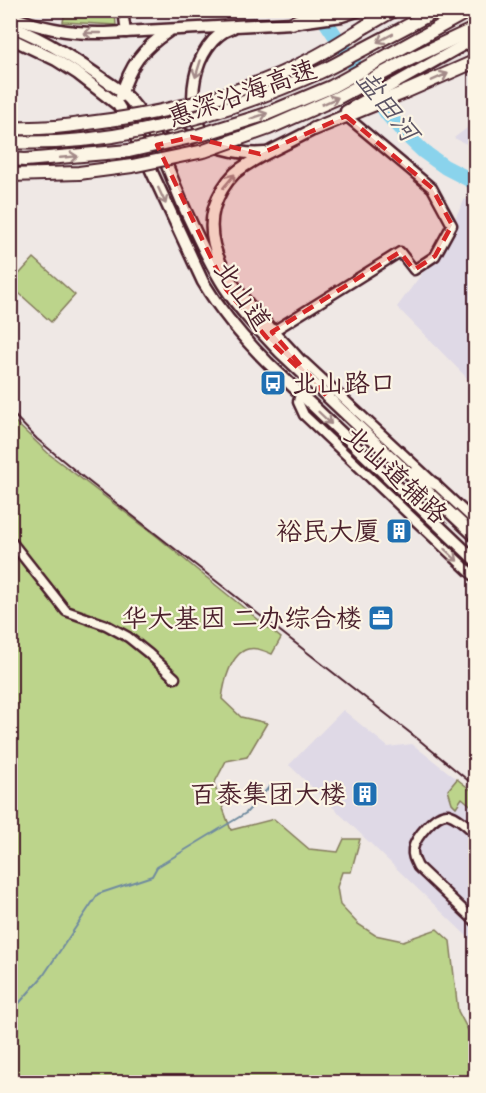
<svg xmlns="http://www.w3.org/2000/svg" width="486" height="1093" font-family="Caveat,'LXGW WenKai TC',sans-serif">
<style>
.built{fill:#dfd9e6}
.green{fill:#bcd48b;stroke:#837a5b;stroke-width:1.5}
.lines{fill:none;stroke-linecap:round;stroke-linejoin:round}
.stream{stroke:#708b9f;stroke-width:2}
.river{stroke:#8ad3ec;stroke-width:15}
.minor-casing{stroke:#4a1f2b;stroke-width:13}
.major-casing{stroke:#4a1f2b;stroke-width:15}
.highway-casing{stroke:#4a1f2b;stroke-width:16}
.minor{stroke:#fcf5e5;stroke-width:8}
.major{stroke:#fcf5e5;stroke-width:10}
.highway{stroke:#fcf5e5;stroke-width:12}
.rail{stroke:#4a1f2b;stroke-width:2}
.highway-bridge-casing{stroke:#4a1f2b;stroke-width:16;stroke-linecap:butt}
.highway-bridge{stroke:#fcf5e5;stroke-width:12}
.oneway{stroke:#a38a88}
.marked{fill:#d62828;fill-opacity:0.2;stroke:#d62828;stroke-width:4.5;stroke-dasharray:12 8;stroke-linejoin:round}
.labels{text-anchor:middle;stroke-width:4.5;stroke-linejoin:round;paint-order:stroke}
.street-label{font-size:26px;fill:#4a1f2b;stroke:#fcf5e5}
.poi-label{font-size:26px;fill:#4a1f2b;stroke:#fcf5e5;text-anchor:end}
.water-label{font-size:27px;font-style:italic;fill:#5d5565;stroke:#fcf5e5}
</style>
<rect width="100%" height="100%" fill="#efe8e5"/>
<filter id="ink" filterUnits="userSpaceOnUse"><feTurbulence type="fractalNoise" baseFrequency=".0167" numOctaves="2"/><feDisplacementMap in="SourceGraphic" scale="12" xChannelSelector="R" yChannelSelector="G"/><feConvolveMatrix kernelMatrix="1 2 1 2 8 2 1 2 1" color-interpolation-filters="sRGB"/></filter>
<g filter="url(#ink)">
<!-- built -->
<g class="built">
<path d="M475 122V148L454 138Z"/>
<path d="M465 199 475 204V386L397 307 435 256Z"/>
<path d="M343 710 388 747 412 744 457 779 449 790 462 798 475 809V944L289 765Z"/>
</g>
<!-- green -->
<g class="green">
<path d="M130 10H198V11L131 18Z"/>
<path d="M65 11H115L116 25 63 22Z"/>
<path d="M34 258 75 295 51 322 11 286V283Z"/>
<path d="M10 417 49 454 159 538 196 569 281 638 272 654C264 651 257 647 248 649 230 654 224 683 222 699L241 717 267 723 247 757 226 761 214 784 231 830 274 819 309 849 338 852 344 839H360L351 872H342L337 887 340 905 358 924 375 935 403 941 437 929 450 941 458 1011 468 1030 475 1037V1082H11Z"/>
<path d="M457 779 475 793V809L462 798 456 807 452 803 448 790Z"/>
</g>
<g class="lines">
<!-- stream -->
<path class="stream" d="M10 1010 14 1009 43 976 98 894 152 876 157 867 246 813 271 785"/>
<!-- river -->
<path class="river" d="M318 10 388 115 405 134 424 152 445 167 476 183"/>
<!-- minor casing -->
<g class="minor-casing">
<g id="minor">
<path d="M123 10 126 33"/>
<path d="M272 332 400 252 414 270 435 256 452 225 432 188 346 116 345 113"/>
<path d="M304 362 476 522"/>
<path d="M300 394 298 402 304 415 476 578"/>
<path d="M10 540 66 611 106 625 128 637 148 653 175 678"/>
<path d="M476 834C468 827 459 817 448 814 436 812 415 838 413 849 412 856 415 861 418 867L476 922"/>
</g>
</g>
<!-- major casing -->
<g class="major-casing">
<g id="major">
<path d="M10 16C42 29 72 34 106 33L292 23 342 16 360 10"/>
<path d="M10 26C52 42 86 67 122 92 156 122 169 176 188 216 200 241 211 267 226 289 241 312 261 332 280 352L476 537"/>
<path d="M10 38 56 60 78 74 118 105 130 125 203 282C221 312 243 338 268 363L476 561"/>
<path d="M121 96C130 65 142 49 169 31"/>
<path d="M346 111 476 38"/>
<path d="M159 125C192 137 229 157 265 153"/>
<path d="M208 141C181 111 192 42 232 28"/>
<path d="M307 369C274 326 197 271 214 208 218 195 225 183 235 173 246 164 258 158 271 151 287 143 303 135 320 126"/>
<path d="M413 473 435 484"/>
</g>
</g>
<!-- highway casing -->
<g class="highway-casing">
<g id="highway">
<path d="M292 23 323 10"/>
<path d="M366 26 394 10"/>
<path d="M408 60 476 28"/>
<path d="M314 129 405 92 476 61"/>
</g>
</g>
<!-- minor -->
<use href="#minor" class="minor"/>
<!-- major -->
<use href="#major" class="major"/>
<!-- highway -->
<use href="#highway" class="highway"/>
<!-- rail -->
<path class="rail" d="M10 411 37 439 83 477 418 739 476 787"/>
<!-- highway-bridge casing -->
<g class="highway-bridge-casing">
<g id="highway-bridge">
<path d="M10 128C36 129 63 127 88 123 163 114 239 96 307 61 328 51 347 38 366 26"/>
<path d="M10 142C115 147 225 114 320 72 334 66 347 58 360 51 386 37 412 24 437 10"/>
<path d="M10 159 25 160 129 151 200 135 264 115 331 87 470 10"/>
<path d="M10 175 79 173 132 166 204 151 269 128 337 98 408 60"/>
</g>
</g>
<!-- highway-bridge -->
<use href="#highway-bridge" class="highway-bridge"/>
</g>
<!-- one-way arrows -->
<defs><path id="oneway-shaft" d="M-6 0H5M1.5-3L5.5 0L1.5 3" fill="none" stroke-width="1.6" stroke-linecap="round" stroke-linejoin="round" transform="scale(1.5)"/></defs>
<g class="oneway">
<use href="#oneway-shaft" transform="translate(92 33) rotate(-180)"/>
<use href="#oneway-shaft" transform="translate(385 38) rotate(152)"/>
<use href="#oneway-shaft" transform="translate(198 69) rotate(107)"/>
<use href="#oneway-shaft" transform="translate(440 77) rotate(-24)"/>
<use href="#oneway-shaft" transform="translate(330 101) rotate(-24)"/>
<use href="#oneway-shaft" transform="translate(259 116) rotate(-19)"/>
<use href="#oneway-shaft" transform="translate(69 157) rotate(-5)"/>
<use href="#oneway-shaft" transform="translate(229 181) rotate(-50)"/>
<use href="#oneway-shaft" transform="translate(162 196) rotate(65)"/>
<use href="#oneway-shaft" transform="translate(325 418) rotate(44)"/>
<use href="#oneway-shaft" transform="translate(451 555) rotate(43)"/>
</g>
</g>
<!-- marked area -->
<path class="marked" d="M346 116 432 188 452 225 435 256 414 270 400 252 272 332 329 398 267 338 226 289 157 145 191 137 260 154Z"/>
<!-- icons -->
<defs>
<g id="bus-square" transform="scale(1.35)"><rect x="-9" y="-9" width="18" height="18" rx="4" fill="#1f6fb2" stroke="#fcf5e5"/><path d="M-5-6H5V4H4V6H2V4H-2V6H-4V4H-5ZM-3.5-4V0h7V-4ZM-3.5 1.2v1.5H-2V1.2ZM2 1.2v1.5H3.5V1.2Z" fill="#fff"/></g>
<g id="building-square" transform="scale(1.35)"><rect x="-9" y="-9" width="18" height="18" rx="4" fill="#1f6fb2" stroke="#fcf5e5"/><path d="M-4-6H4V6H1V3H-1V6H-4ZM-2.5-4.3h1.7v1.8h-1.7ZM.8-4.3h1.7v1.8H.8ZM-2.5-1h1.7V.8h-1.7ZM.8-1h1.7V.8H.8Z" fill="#fff"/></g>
<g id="office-square" transform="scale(1.35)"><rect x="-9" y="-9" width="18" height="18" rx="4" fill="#1f6fb2" stroke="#fcf5e5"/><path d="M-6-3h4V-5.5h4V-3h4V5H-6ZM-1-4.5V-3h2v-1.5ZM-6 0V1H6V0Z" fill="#fff"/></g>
</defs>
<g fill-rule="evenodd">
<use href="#bus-square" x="273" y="383"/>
<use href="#building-square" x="399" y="531"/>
<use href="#office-square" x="381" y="618"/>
<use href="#building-square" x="365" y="794"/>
</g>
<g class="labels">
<!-- street labels -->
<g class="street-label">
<text transform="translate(242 93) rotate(-19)" y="9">惠深沿海高速</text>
<text transform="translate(243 295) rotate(55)" y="9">北山道</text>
<text transform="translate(396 474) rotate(43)" y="9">北山道辅路</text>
</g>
<!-- poi labels -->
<g class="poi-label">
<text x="292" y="392" text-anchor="start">北山路口</text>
<text x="380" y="540">裕民大厦</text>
<text x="362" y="627">华大基因 二办综合楼</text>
<text x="346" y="803">百泰集团大楼</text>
</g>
<!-- water labels -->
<g class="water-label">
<text transform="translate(388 106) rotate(52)" y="9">盐田河</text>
</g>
</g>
<!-- margin -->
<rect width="486" height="1093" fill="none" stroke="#fcf5e5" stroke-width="36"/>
<rect x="18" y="18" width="450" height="1057" fill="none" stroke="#4a1f2b" stroke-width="2" filter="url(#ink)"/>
</svg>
